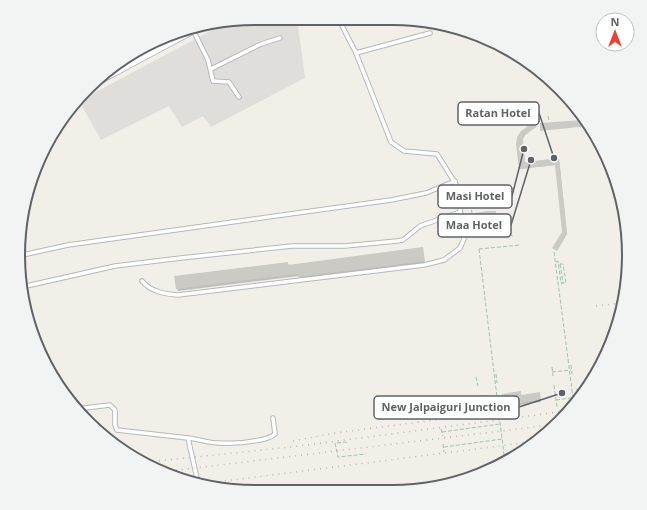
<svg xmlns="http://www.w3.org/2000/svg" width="647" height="510" font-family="'Open Sans',sans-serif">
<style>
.industrial{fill:#e0deda}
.shadow{fill:#0003}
.building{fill:#cccac5}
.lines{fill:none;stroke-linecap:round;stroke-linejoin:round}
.lane-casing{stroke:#b5b8bc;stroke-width:5.5}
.secondary-casing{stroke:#b6babf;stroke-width:12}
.path{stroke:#9cc7a9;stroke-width:1;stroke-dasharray:4 2;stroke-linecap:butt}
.lane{stroke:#fff;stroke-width:3.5}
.secondary{stroke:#fff;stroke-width:10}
.rail{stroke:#b6b7b8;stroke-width:1.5;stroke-dasharray:1 5;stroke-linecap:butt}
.path-bridge{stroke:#9cc7a9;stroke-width:1;stroke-dasharray:4 2;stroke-linecap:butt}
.rim{fill:none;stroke:#5f6368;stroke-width:2}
.leader{fill:none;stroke:#5f6368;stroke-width:1.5}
.callout-dot{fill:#5f6368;stroke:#fff;stroke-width:1.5}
.callout{fill:#fff;stroke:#5f6368;stroke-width:1.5}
.callout-label{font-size:11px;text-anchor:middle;font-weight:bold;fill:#5f6368}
</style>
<rect width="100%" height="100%" fill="#f1efe8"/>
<!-- industrial -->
<path class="industrial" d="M255 18H297L305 78 211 127 203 116 182 127 169 106 101 140 79 101 229 21Z"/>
<!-- shadow -->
<g class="shadow">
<path d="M534 123 536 127 525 135 522 140 524 163 559 159 567 234 557 251 563 232 556 165 520 169 517 140Z"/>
<path d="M496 212 497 229 490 230 488 225 478 226 477 214Z"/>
<path d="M422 248 425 263 300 279 299 276 178 291 177 288 288 263 289 266Z"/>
<path d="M586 388 580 399H579L576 389Z"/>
<path d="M520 392 522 396 539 394 541 402 499 408 498 406Z"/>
<path d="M486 396 490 412 440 419 438 416Z"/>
</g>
<!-- building -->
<g class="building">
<path d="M583 120 589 126 540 131V123Z"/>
<path d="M534 122 537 126 525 135 523 139 525 162 559 158 567 233 557 251 552 248 562 232 555 165 519 169 516 145 517 137 521 131Z"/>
<path d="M487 211H496L497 228H488L487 224H476L475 213Z"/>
<path d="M423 247 425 261 298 277 297 274 176 289 174 276 288 262V265Z"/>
<path d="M521 391V395L540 392 541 400 497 406 496 398 503 397 502 394Z"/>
<path d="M487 395 489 409 437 416 435 402Z"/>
</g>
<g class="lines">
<!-- lane casing -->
<g class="lane-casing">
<g id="lane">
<path d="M193 30 208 60 213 81 229 82 239 97"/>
<path d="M356 53 430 33"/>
<path d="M211 69 261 44 280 38"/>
<path d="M18 256 68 245 391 200 426 193 455 181"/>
<path d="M142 281C151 292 165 294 178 295L424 265 444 260 460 248 464 239 457 186 437 154 404 151 391 142 356 53 338 18"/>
<path d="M22 287 115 266 181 258 292 246H345L397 241 403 240 420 226 460 212"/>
<path d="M76 409 110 405 115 410V425L117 430 188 438 198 483"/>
<path d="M188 438C198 439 209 443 219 443 230 444 267 442 275 434L273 418"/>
</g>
</g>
<!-- secondary casing -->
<g class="secondary-casing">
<path id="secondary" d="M100 78 199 25"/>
</g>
<!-- path -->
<g class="path">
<path d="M548 116 549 121"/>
<path d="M464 201 471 208 476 232"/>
<path d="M469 236C477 230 492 229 502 231 506 232 510 235 514 237"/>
<path d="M479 249 520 245"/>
<path d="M554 252 574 405"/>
<path d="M556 262 558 261 561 283H566L563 264H560"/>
<path d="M571 365 572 374"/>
<path d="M552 367 553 376"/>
<path d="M552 372 571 370"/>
<path d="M496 374 497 383"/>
<path d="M476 377 478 386"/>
<path d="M554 385 557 407"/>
<path d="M556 400 578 397V401"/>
<path d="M558 414 559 418"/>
<path d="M441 429 443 436"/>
<path d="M442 432 500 424"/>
<path d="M347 442 335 443 338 457 366 454"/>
<path d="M443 444 444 452"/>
<path d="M444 447 502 439"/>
</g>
<!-- lane -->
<use href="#lane" class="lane"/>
<!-- secondary -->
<use href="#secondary" class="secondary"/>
<!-- rail -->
<g class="rail">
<path d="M620 296H622"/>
<path d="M596 306 622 303"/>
<path d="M293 441 335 433 451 418"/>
<path d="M147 462 291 447 567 411"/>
<path d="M170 471 551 425"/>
<path d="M201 484 531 442"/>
</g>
<!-- path-bridge -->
<g class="path-bridge">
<path d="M479 249 505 463"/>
<path d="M560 264 563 283 561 284"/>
</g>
</g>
<!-- crop -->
<path d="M0 0H647V510H0ZM255 25H392A230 230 0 0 1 622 255V255A230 230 0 0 1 392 485H255A230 230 0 0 1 25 255V255A230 230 0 0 1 255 25Z" fill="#f2f3f3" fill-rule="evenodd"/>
<path class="rim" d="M255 25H392A230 230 0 0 1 622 255V255A230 230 0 0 1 392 485H255A230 230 0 0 1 25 255V255A230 230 0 0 1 255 25Z"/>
<!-- callouts -->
<path class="leader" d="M554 158L539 113M524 149L512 196M531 160L511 225M562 393L519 407"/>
<g class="callout-dot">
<circle cx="554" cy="158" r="4"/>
<circle cx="524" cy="149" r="4"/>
<circle cx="531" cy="160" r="4"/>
<circle cx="562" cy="393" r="4"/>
</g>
<g class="callout">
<rect x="458" y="102" width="81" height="23" rx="4"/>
<rect x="438" y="185" width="74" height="23" rx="4"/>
<rect x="438" y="214" width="73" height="23" rx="4"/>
<rect x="374" y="396" width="145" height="23" rx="4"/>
</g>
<g class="callout-label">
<text x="498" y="117">Ratan Hotel</text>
<text x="475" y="200">Masi Hotel</text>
<text x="474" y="229">Maa Hotel</text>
<text x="446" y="411">New Jalpaiguri Junction</text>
</g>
<!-- north arrow -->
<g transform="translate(615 32)"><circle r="19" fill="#ffffff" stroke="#bfc1c3"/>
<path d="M0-3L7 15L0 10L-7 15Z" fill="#ea4335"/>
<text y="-6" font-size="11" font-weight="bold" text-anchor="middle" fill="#5f6368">N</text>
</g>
</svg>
